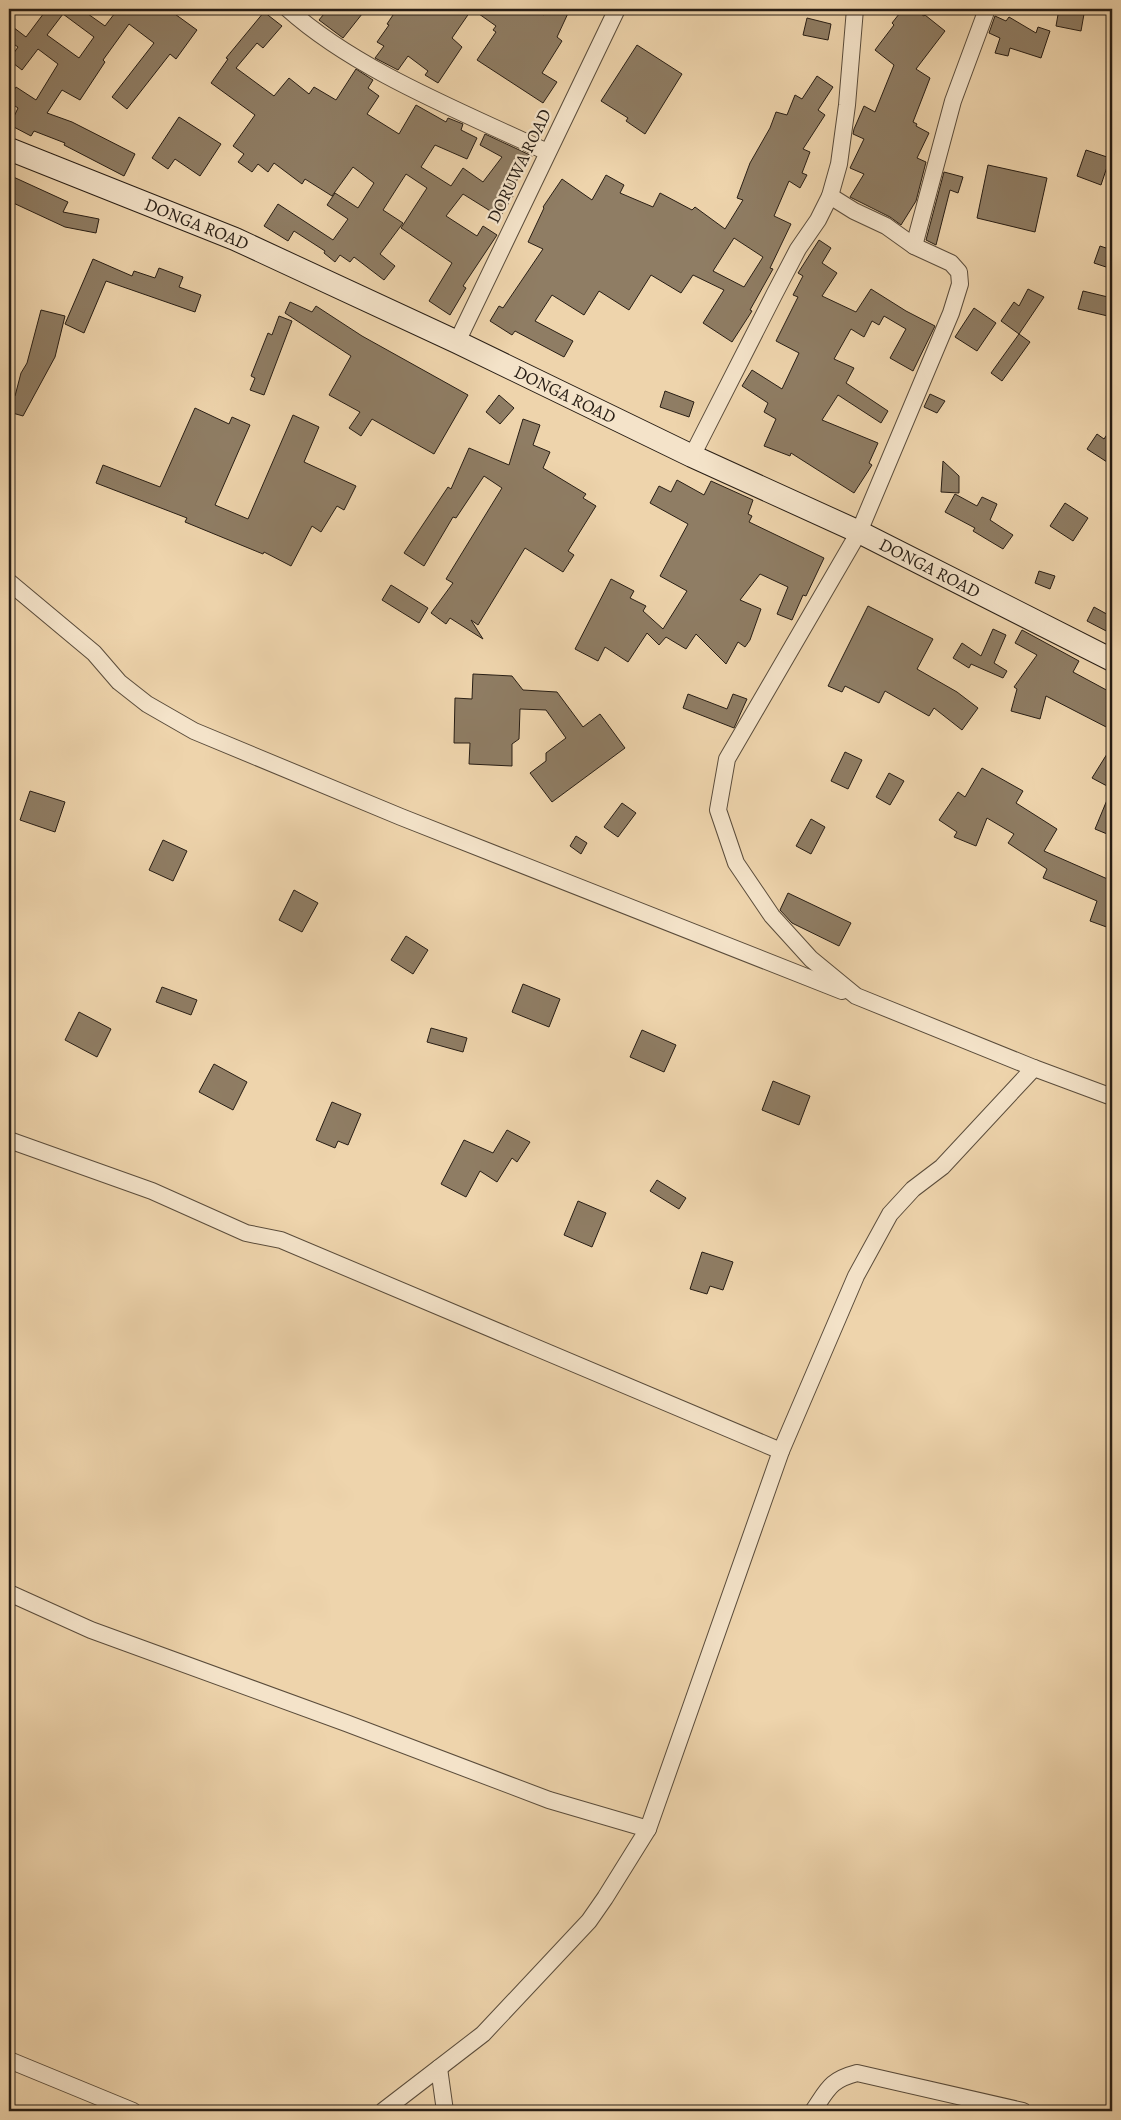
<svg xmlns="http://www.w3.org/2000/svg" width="1121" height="2120" font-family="Alegreya,serif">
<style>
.building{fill:#8f7d64;stroke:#281e15;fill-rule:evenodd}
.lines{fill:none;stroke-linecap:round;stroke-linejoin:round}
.street-casing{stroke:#5a4c3b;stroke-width:18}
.secondary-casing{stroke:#281e15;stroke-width:24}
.street{stroke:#f4e3c9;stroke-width:16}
.secondary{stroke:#f4e3c9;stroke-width:22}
.labels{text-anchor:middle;stroke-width:4.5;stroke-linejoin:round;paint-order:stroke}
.street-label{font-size:18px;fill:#281e15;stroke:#f4e3c9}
</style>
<rect width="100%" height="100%" fill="#eed4ac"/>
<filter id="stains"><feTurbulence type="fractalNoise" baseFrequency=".004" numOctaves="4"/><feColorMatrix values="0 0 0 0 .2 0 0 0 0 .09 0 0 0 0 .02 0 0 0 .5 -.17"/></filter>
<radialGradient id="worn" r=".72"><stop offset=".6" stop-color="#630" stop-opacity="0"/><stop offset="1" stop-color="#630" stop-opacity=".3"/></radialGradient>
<!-- building -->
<g class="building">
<path d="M47 9H81L105 26 118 9H168L197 30 176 59 170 54 127 109 112 97 154 43 129 24 103 60 105 62 80 100 62 90 47 113 72 122 135 154 124 176 64 145 65 143 34 131 31 136 10 125 18 108 9 102V98L16 87 36 100 58 64 38 49 22 70 9 60 18 47 9 41V24L26 37ZM63 14 94 37 79 58 47 35Z"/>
<path d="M328 9H366L343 38 319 20Z"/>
<path d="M397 9H534L544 15 546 9H570L557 37 562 41 542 73 557 82 543 103 477 60 496 32 493 30 496 26 472 9 452 38 462 47 438 83 425 75 428 71 408 56 398 70 375 58 384 46 377 42 389 25 387 24Z"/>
<path d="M903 9H913L924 16 925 15 945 31 916 69 930 78 913 122 917 124 916 126 929 133 917 158 926 162 916 201 901 225 890 217 850 197 864 174 850 168 864 139 853 134 854 129 864 106 875 112 894 65 875 50 894 25 892 23Z"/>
<path d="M1059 9 1084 14 1081 31 1056 26Z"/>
<path d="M264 12 282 26 263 48 257 43 236 68 274 96 289 78 309 94 314 87 336 100 356 69 373 80 368 88 379 96 367 114 399 134 416 105 446 122 448 118 463 124 461 130 477 138 467 159 435 145 421 167 451 186 463 168 483 182 502 157 480 145 485 134 532 156 509 193 513 196 500 217 463 194 446 216 477 236 483 226 497 235 463 286 466 288 450 315 429 301 452 263 401 228 427 188 406 174 383 210 403 223 380 254 395 266 384 280 354 257 350 262 340 255 335 262 324 253 325 251 294 231 288 241 264 226 278 204 333 240 348 219 327 205 335 193 358 208 374 183 353 167 332 196 305 179 302 184 274 163 268 172 258 164 252 172 238 162 244 154 233 146 255 115 211 83 228 59 226 58Z"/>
<path d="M995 16 1006 21 1009 17 1036 33 1038 27 1050 31 1041 58 1010 48 1008 56 995 53 1000 38 989 33Z"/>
<path d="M807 18 831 24 828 40 803 35Z"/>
<path d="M637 45 682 74 645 134 626 121 628 118 601 101Z"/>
<path d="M817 76 833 87 818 110 825 115 803 149 810 152 802 173 807 175 800 188 789 181 774 216 791 224 770 268 773 269 750 310 752 311 732 342 703 323 724 290 693 275 681 293 651 275 629 310 599 291 584 315 552 295 535 321 573 341 564 357 515 331 512 335 490 321 499 306 503 308 543 249 528 242 544 208 543 207 562 179 592 200 606 175 624 185 620 193 653 207 660 193 692 210 695 207 725 229 743 200 737 198 750 163 770 128 776 112 787 115 795 95 802 99ZM734 238 763 257 744 287 713 271Z"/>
<path d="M179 117 221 144 200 176 175 159 168 169 152 158Z"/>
<path d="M1086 150 1110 158 1101 185 1077 176Z"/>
<path d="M988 165 1047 178 1035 232 977 218Z"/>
<path d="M944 172 963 177 958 193 950 190 936 245 926 240Z"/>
<path d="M9 175 68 202 63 212 99 219 96 233 65 227 9 201Z"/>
<path d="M819 240 831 248 822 263 837 273 822 296 856 312 871 289 906 311 935 326 913 371 890 358 906 329 884 316 879 325 872 321 864 337 851 329 834 359 854 368 846 383 888 411 881 423 838 395 822 420 878 443 869 463 872 465 854 493 791 453 790 456 764 446 776 419 764 412 768 403 742 386 752 370 782 389 799 353 776 341 798 297 793 295 803 276 798 273Z"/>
<path d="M1100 246 1112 250V269L1094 263Z"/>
<path d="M93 259 132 276 134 271 155 278 159 268 183 277 179 287 201 295 195 312 106 281 84 333 65 324Z"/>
<path d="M1028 289 1044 297 1019 334 1001 321 1014 302 1019 306Z"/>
<path d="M1083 291 1112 298V317L1078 309Z"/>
<path d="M290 302 312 312 316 306 362 336 468 395 434 454 372 419 361 436 349 428 360 412 329 395 351 356 285 313Z"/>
<path d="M974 308 996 323 977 351 955 337Z"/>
<path d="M41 310 65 316 55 357 23 416 9 412V394L15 396 21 373 27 363Z"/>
<path d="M279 316 292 321 264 395 250 390 255 378 251 376 268 333 272 335Z"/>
<path d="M1019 334 1030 342 1002 381 991 373Z"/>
<path d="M665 391 694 402 689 417 660 407Z"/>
<path d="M930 394 945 401 937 413 924 407Z"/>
<path d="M499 395 514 408 500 424 486 412Z"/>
<path d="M195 408 229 424 232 417 250 425 215 505 248 519 293 415 319 427 304 462 356 486 344 510 337 506 321 532 312 526 291 566 264 552 263 554 185 522 187 518 96 483 103 465 160 487Z"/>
<path d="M523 419 540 425 533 445 550 452 543 468 586 494 583 498 596 506 568 551 574 555 563 572 525 548 478 625 471 620 483 639 450 618 446 624 431 613 453 583 446 579 502 488 484 476 456 518 453 517 424 566 404 553 448 487 451 489 469 448 509 465Z"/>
<path d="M1112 427V454L1107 462 1087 449 1097 434 1104 439Z"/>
<path d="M943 461 959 476V493L941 492Z"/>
<path d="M677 480 704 495 711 481 753 500 748 514 752 516 749 522 824 558 806 596 803 595 792 620 777 614 788 587 760 574 740 600 761 609 750 640 745 647 738 642 726 664 696 634 686 649 666 637 659 645 647 633 628 662 605 647 598 661 575 649 611 579 634 591 630 598 646 606 643 611 663 629 687 591 660 576 688 524 650 503 659 486 671 492Z"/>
<path d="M955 494 977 506 982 497 997 504 990 520 1013 535 1003 549 973 531 975 528 945 512Z"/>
<path d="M1065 503 1088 518 1073 541 1050 526Z"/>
<path d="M1039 571 1055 576 1050 589 1035 583Z"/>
<path d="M391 585 428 608 419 623 382 600Z"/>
<path d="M868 606 933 639 917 669 957 692 978 708 962 730 934 708 929 716 885 691 879 703 845 686 842 692 828 686Z"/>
<path d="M1094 607 1112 617V634L1087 621Z"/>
<path d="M993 629 1006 635 994 663 1007 671 1003 678 971 664 969 668 953 658 962 643 981 656Z"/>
<path d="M1022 630 1079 661 1073 672 1112 693V730L1046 696 1040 719 1011 711 1017 689 1014 687 1037 655 1015 643Z"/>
<path d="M473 674 512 676 523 690 557 692 583 727 600 714 625 748 552 802 530 773 546 761V753L566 738 546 710 520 709 519 739 512 744V766L469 764 470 743H454L455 698 472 699Z"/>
<path d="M688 694 727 709 733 694 747 699 734 728 683 708Z"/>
<path d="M1112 746V778L1107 786 1092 778Z"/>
<path d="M845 752 862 760 848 789 831 781Z"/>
<path d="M982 768 1023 791 1016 803 1057 829 1044 851 1112 881V929L1090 921 1097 901 1043 878 1047 869 1008 843 1014 834 987 818 976 846 954 837 957 832 939 820 958 792 965 797Z"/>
<path d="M889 773 904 781 890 805 876 797Z"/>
<path d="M1112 788V836L1095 829Z"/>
<path d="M30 791 65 802 55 832 20 820Z"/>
<path d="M622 803 636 813 618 837 604 827Z"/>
<path d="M811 819 825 827 811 854 796 846Z"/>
<path d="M576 836 587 843 581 854 570 846Z"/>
<path d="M163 840 187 851 173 881 149 870Z"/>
<path d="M294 890 318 903 302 932 279 920Z"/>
<path d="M788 893 851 923 839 946 792 923 780 910Z"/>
<path d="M406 936 428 950 413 974 391 960Z"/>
<path d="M523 984 560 999 549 1027 512 1012Z"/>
<path d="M162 987 197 1000 191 1015 156 1002Z"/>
<path d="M79 1012 111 1029 97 1057 65 1040Z"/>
<path d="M431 1028 467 1038 463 1052 427 1042Z"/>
<path d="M642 1030 676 1045 664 1072 630 1057Z"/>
<path d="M214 1064 247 1082 233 1110 199 1092Z"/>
<path d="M773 1081 810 1096 799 1125 762 1110Z"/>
<path d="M332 1102 361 1114 348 1145 338 1141 335 1148 316 1140Z"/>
<path d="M507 1130 530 1142 517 1162 512 1158 497 1182 480 1171 466 1197 441 1184 464 1140 493 1153Z"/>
<path d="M657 1180 686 1198 679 1209 650 1191Z"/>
<path d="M578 1201 606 1213 592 1247 564 1235Z"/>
<path d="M702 1252 733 1262 723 1290 710 1286 707 1294 690 1289Z"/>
</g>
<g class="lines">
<!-- street casing -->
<g class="street-casing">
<g id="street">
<path d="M288 9C357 71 463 112 547 152"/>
<path d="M830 196 854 211 886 226 914 246 951 263 959 272 960 284 951 313 859 532 727 759 718 810 736 863 772 916 811 959 856 996 1034 1068"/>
<path d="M914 246 953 101 987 9"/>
<path d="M457 342 617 9"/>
<path d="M692 456 775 293 798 249 818 220 830 196 839 164 847 105 855 9"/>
<path d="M9 582 94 653 119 682 147 704 194 731 401 817 842 991"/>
<path d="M9 1140 152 1191 246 1233 281 1240 781 1451"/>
<path d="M9 1593 91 1630 346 1723 549 1800 648 1829"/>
<path d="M9 2060 133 2111"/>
<path d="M439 2068 445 2111"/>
<path d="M383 2111 483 2034 589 1921 605 1898 648 1829 781 1451 856 1276 890 1214 913 1189 942 1167 1034 1068 1112 1097"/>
<path d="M813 2111C828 2089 830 2080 857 2073L1023 2111"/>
</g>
</g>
<!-- secondary casing -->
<g class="secondary-casing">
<g id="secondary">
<path id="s1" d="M9 149 235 239 457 342 692 456 859 532 1112 660"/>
</g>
</g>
<!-- street -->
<use href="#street" class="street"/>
<!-- secondary -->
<use href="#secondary" class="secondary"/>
</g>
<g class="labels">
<!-- street labels -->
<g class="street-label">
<text transform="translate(519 166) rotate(-64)" y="6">DORUWA ROAD</text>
<text dy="6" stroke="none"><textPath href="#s1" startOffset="202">DONGA ROAD</textPath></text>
<text dy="6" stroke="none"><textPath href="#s1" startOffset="608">DONGA ROAD</textPath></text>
<text dy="6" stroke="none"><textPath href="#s1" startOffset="1012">DONGA ROAD</textPath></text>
</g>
</g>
<!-- margin -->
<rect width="1121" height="2120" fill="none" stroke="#eed4ac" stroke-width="30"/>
<rect x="10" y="10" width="1101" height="2100" fill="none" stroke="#281e15" stroke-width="2.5"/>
<rect x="15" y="15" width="1091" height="2090" fill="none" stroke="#281e15"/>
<rect width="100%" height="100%" filter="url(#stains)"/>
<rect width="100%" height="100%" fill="url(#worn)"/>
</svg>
